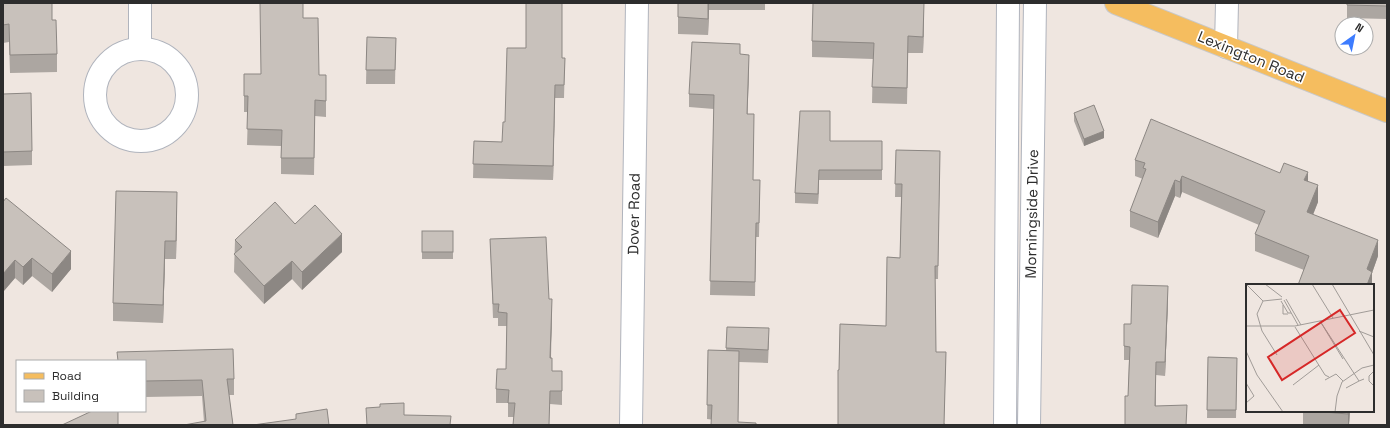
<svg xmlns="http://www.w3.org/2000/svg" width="1390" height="428" font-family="'Space Grotesk',sans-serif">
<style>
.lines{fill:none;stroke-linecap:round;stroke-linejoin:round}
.street-casing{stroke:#b0b4bd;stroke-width:24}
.primary-casing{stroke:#c8c8c8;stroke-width:24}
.street{stroke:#fff;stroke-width:22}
.primary{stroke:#f5bd5f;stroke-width:22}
.wall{fill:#aca6a1}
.shaded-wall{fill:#8c8783}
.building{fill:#c8c1bb;stroke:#8c8783}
.labels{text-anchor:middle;stroke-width:3.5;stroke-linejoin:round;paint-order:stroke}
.street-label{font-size:15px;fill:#2d2d2d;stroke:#fff}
.inset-road{fill:none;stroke:#a19c98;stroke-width:1}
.view{fill:#d62828;fill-opacity:0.15;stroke:#d62828;stroke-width:2}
.inset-edge{fill:none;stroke:#2d2d2d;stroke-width:2}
</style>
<rect width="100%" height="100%" fill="#efe6e0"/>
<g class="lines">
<!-- street casing -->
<g class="street-casing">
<g id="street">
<path d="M140 3V49"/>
<path d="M1226 47 1227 3"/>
<circle cx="141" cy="95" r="46"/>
<path d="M631 425 637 3"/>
<path d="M1005 425 1008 3"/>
<path d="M1029 425 1035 3"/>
</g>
</g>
<!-- primary casing -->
<g class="primary-casing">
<path id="primary" d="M1116 3 1387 111"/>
</g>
<!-- street -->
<use href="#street" class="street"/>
<!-- primary -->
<use href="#primary" class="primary"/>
</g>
<!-- wall -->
<g class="wall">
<path d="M3 3 52 20 57 54V72L10 73 9 42 3 43Z"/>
<path d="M678 3H765V10H709L708 35 678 34Z"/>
<path d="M1338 3H1387V19L1347 18V3Z"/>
<path d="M303 18 319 75 326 91V117L315 116 314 175 281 174V146L247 145 248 112H244V74H261Z"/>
<path d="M924 18 923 53H908L907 104 872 103 873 59 812 57V41Z"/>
<path d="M367 37 396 38 395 84H366Z"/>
<path d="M740 54 749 68 747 114 753 180H760L759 237H756L755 296 710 295 714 109 689 107V94Z"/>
<path d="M562 58H565L564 98H555L553 180 473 178 474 141 502 142 505 122Z"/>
<path d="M3 94 32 151V165L3 166Z"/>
<path d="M1074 113 1104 138 1084 146 1074 121Z"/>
<path d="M830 141H882V180H819L818 204 795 203V193Z"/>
<path d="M896 150 940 151 938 279H935L936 352H946L944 424 945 425H838V370H839L840 324 886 326 887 257 900 258 901 197H895Z"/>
<path d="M1135 160 1280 173 1308 181 1318 202 1313 215 1378 256 1372 273V285L1304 270 1255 251V234L1259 225 1182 192 1180 198 1175 196 1158 238 1130 227V211L1143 179 1135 176Z"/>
<path d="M3 202 71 269 52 292 32 276 23 285 15 278 3 292Z"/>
<path d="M177 210 176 259H165L163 323 113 321V303Z"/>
<path d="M295 224 342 252 302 290 292 279 264 304 234 272 235 240Z"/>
<rect x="422" y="231" width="31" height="28"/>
<path d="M490 239 549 299 552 313 551 358 552 371 562 385V405L550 404 514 417H508V403H496V389L506 369 507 326H498V318H493Z"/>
<path d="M1168 300 1165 376 1156 375V406L1187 425 1128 396 1129 360H1124V346L1131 324Z"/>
<path d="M727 327 769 341 768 363 739 362 738 422 756 425 707 419 708 350 726 351Z"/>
<path d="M1208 357 1237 358 1236 418H1207Z"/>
<path d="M145 361 234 379V395H229L233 425 204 422 202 396 145 397Z"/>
<path d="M1303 411H1350L1349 425H1303Z"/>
</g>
<!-- shaded-wall -->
<g class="shaded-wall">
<path d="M708 3H709L708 35Z"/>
<path d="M924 3V18L923 53V37Z"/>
<path d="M749 55V68L747 128V114Z"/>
<path d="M555 85V98L553 180V166Z"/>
<path d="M1104 131V138L1084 146V139Z"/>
<path d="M819 170V180L818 204V194Z"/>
<path d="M1308 172V189L1304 180Z"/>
<path d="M1182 176V192L1180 198V182Z"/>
<path d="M1175 180V196L1158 238V222Z"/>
<path d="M1318 185V202L1307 229V212Z"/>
<path d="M177 192V210L176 259V241Z"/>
<path d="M342 234V252L302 290V272Z"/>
<path d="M1378 240V256L1372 273V285H1367V269Z"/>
<path d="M165 241V259L163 323V305Z"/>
<path d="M71 251V269L52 292V274Z"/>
<path d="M32 258V276L23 285V267Z"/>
<path d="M15 260V278L3 292V274Z"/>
<path d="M292 261V279L264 304V286Z"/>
<path d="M1168 286V300L1165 376V362Z"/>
<path d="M552 299V313L550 372V358Z"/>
<path d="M1348 411H1350L1349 425H1348Z"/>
</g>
<!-- building -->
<g class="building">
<path d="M3 3H52V20H56L57 54 10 55 9 24 3 25Z"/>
<path d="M260 3H303V18H318L319 75H326V101L315 100 314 158H281L282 130 247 129 248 96H244V74H261Z"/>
<path d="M526 3H562V58H565L564 85H555L553 166 473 164 474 141 502 142 503 122H505L507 48H526Z"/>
<path d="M678 3H708V19L678 17Z"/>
<path d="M813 3H924L923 37 908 36 907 88 872 87 874 43 812 41Z"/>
<path d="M1347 3H1387V6L1347 5Z"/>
<path d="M367 37 396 38 395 70H366Z"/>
<path d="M692 42 740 44V54L749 55 747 114H754L753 180H760L759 223H756L755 282 710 281 714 95 689 94Z"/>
<path d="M31 93 32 151 3 152V94Z"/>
<path d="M1094 105 1104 131 1084 139 1074 113Z"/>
<path d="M800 111H830V141H882V170H819L818 194 795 193Z"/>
<path d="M1151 119 1280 173 1284 163 1308 172 1304 180 1318 185 1307 212 1378 240 1367 269 1372 272 1367 285H1298L1309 256 1255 234 1265 211 1182 176 1180 182 1175 180 1158 222 1130 211 1146 169 1143 168 1145 163 1135 160Z"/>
<path d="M896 150 940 151 938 266H935L936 352H946L944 424H945V425H838V370H839L840 324 886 326 887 257 900 258 902 184H895Z"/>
<path d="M116 191 177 192 176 241H165L163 305 113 303Z"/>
<path d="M6 198 71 251 52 274 32 258 23 267 15 260 3 274V202Z"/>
<path d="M275 202 295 224 315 205 342 234 302 272 292 261 264 286 234 254 242 247 235 240Z"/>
<rect x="422" y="231" width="31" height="21"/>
<path d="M546 237 549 299H552L550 358H552V371H562V391H550L549 425H513L515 403H508L509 390 496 389 497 369H506L507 313 498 312 499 304H493L490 239Z"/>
<path d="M1132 285 1168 286 1165 362H1156L1155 406 1187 405 1186 425H1125V396H1128L1130 347 1124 346V324H1131Z"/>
<path d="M727 327 769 328 768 350 726 348Z"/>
<path d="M233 349 234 379H227L233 425H184L206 421 202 380 145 381V361H118L117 352Z"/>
<path d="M708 350 739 351 738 422 756 423V425H711L712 405H707Z"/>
<path d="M1208 357 1237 358 1236 410H1207Z"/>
<path d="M404 403V415L451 416 450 425H367L366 408 380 407V404Z"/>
<path d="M327 409 329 425H253L296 419V414Z"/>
<path d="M92 411H118V425H62Z"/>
<path d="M1311 411H1348V414Z"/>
</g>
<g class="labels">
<!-- street labels -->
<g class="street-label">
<text transform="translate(1251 57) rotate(22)" y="5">Lexington Road</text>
<text transform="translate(634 214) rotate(-89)" y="5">Dover Road</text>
<text transform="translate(1032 214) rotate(-89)" y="5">Morningside Drive</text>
</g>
</g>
<!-- overview -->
<g transform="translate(1246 284)">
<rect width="128" height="128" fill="#efe6e0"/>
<path class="inset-road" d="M0 0 17 17 11 30 16 47 31 71M19 0 36 13M66 0 87 34M86 0 128 71M40 15 55 41M38 16 52 41M17 17 36 15M35 17 42 29H45M37 21V30H42M74 37 113 97 118 95M74 37 97 75M0 42H49L128 26M49 43 79 91 83 93M113 47 128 53M0 67 11 91 37 128M128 87 123 92V97L128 102M79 96 90 90 97 97M0 99 8 112 0 119M47 101 73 81M100 104 113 97M89 128 91 112 96 98 116 84 128 81"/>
<path class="view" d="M94 26 109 49 36 96 22 73Z"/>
<rect width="128" height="128" class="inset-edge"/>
</g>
<!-- border -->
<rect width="1390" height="428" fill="none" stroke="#2d2d2d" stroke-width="8"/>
<!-- legend -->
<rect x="16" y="360" width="130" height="52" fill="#ffffff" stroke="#ababab"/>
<rect x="24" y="373" width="20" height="6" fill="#f5bd5f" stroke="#ababab"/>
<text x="52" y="380" font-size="12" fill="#2d2d2d">Road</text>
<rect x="24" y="390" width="20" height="12" fill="#c8c1bb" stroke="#ababab"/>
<text x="52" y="400" font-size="12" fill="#2d2d2d">Building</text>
<!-- north arrow -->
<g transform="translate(1354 36) rotate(33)"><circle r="19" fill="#ffffff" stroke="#ababab"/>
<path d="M0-3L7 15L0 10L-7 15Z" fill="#3d7cff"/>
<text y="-6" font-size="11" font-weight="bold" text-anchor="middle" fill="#2d2d2d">N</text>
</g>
</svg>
